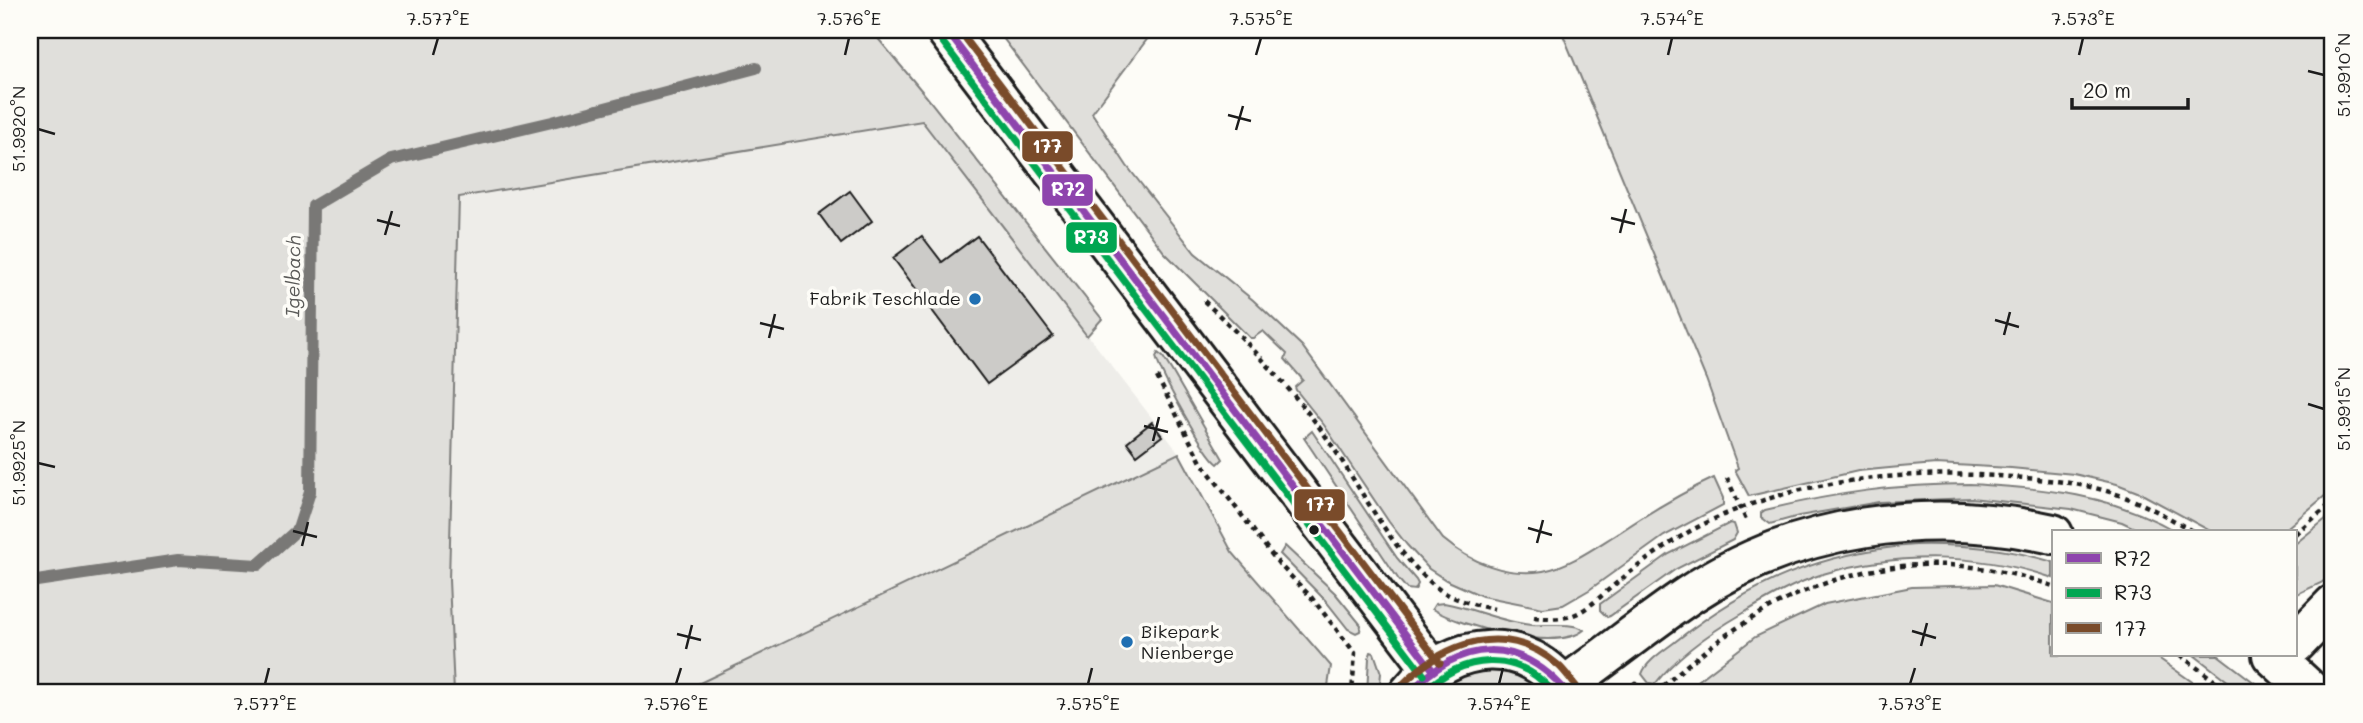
<svg xmlns="http://www.w3.org/2000/svg" width="2363" height="723" font-family="Mali,sans-serif">
<style>
.built{fill:#eeede9}
.green{fill:#e0dfdb;stroke:#7e7e7c;stroke-width:2}
.lines{fill:none;stroke-linecap:round;stroke-linejoin:round}
.stream{stroke:#797876;stroke-width:12}
.building{fill:#cccbc8;stroke:#1c1c1c;stroke-width:2}
.minor-casing{stroke:#1c1c1c;stroke-width:44}
.major-casing{stroke:#1c1c1c;stroke-width:44}
.path{stroke:#1c1c1c;stroke-width:4.5;stroke-dasharray:5 5;stroke-linecap:butt}
.minor{stroke:#fdfcf7;stroke-width:38}
.major{stroke:#fdfcf7;stroke-width:38}
.bus-1-casing{stroke:#fdfcf7;stroke-width:12}
.bus-2-casing{stroke:#fdfcf7;stroke-width:12}
.bus-3-casing{stroke:#fdfcf7;stroke-width:12}
.bus-1{stroke:#8e44ad;stroke-width:7}
.bus-2{stroke:#00a651;stroke-width:7}
.bus-3{stroke:#7a4b2a;stroke-width:7}
.ticks{fill:none;stroke:#1c1c1c;stroke-width:2.5}
.poi-dot{fill:#1f6fb2;stroke:#fdfcf7;stroke-width:2.5}
.bus-dot{fill:#1c1c1c;stroke:#fdfcf7;stroke-width:2.5}
.labels{text-anchor:middle;stroke-width:7;stroke-linejoin:round;paint-order:stroke}
.poi-label{font-size:18px;fill:#1c1c1c;stroke:#fdfcf7;text-anchor:end}
.water-label{font-size:19px;font-style:italic;fill:#5a5a58;stroke:#fdfcf7}
.line-badge{stroke:#fdfcf7;stroke-width:2.5}
.badge-label{font-size:19px;text-anchor:middle;font-weight:bold;fill:#fff}
.neatline{fill:none;stroke:#1c1c1c;stroke-width:2.5}
.ticks-label{font-size:18px;text-anchor:middle;fill:#1c1c1c}
</style>
<rect width="100%" height="100%" fill="#fdfcf7"/>
<filter id="ink" filterUnits="userSpaceOnUse"><feTurbulence type="fractalNoise" baseFrequency=".0143" numOctaves="2"/><feDisplacementMap in="SourceGraphic" scale="14" xChannelSelector="R" yChannelSelector="G"/><feConvolveMatrix kernelMatrix="1 2 1 2 8 2 1 2 1" color-interpolation-filters="sRGB"/></filter>
<g filter="url(#ink)">
<!-- built -->
<path class="built" d="M922 121 1179 453 679 693H454L449 580 459 197Z"/>
<!-- green -->
<g class="green">
<path d="M30 30H871L926 96 1102 319 1087 336 922 121 459 197 449 580 454 693H30Z"/>
<path d="M997 30H1154L1092 113 1127 166 1195 253 1253 300 1302 346 1443 539C1470 562 1507 577 1543 571 1570 566 1597 546 1620 532 1650 512 1681 493 1714 478L1723 498V505L1664 536 1589 590 1563 605 1543 608 1482 596 1446 580 1429 569 1407 545 1389 522 1324 425 1296 390 1295 387 1303 380 1285 359 1287 354 1263 331 1253 338H1250L1164 252Z"/>
<path d="M1561 30H2333V489L2282 532H2212L2140 493 2117 484 2074 474 2011 468 1936 464 1900 467 1858 471 1749 496 1735 470 1738 468 1706 379Z"/>
<path d="M1158 353 1163 357 1172 371 1223 459 1218 464C1204 454 1161 375 1156 357Z"/>
<path d="M1312 431 1397 558 1416 580 1418 584 1415 590 1407 589 1399 580 1304 438Z"/>
<path d="M1179 453 1232 552 1331 666 1327 693H679Z"/>
<path d="M1970 484C2048 489 2108 493 2177 532H2143L2122 522 2071 509 1971 498 1879 502 1799 516 1770 524 1761 517V513L1765 510C1835 493 1898 484 1970 484Z"/>
<path d="M2333 513V574L2321 583 2295 595V544Z"/>
<path d="M1730 523 1734 524 1737 533 1733 540 1676 569 1610 616 1607 617 1600 610V604L1669 554Z"/>
<path d="M1915 545C1963 544 2007 548 2053 562V578C1979 553 1897 552 1823 574 1794 583 1767 599 1742 614 1711 632 1677 656 1655 684L1649 683 1642 674C1646 661 1666 649 1676 641 1749 583 1822 552 1915 545Z"/>
<path d="M1285 546 1335 593 1361 625 1360 631 1356 633 1348 629 1325 600 1280 554Z"/>
<path d="M1994 585 2053 603V655H2154L2208 693H1688L1694 684 1755 637 1825 604 1912 587Z"/>
<path d="M1444 603C1473 608 1501 622 1531 625 1545 626 1575 622 1584 630 1556 653 1460 626 1432 609L1435 604Z"/>
<path d="M1371 652 1374 653 1381 673 1379 693H1367L1369 658Z"/>
<path d="M2194 655H2218L2268 693H2243Z"/>
<path d="M1469 670H1512L1548 693H1430Z"/>
</g>
<g class="lines">
<!-- stream -->
<path class="stream" d="M30 582 178 560 258 565 298 529 310 492 313 206 391 160 552 122 756 68"/>
</g>
<!-- building -->
<g class="building">
<path d="M850 191 872 221 841 244 819 214Z"/>
<path d="M922 236 942 262 977 236 1053 336 987 384 893 258Z"/>
<path d="M1152 422 1162 436 1137 455 1127 442Z"/>
</g>
<g class="lines">
<!-- minor casing -->
<g class="minor-casing">
<g id="minor">
<path d="M2295 644 2333 605"/>
<path d="M2272 655 2313 693"/>
<path d="M1563 687C1606 657 1646 624 1689 595 1797 523 1928 507 2053 534"/>
</g>
</g>
<!-- major casing -->
<g class="major-casing">
<g id="major">
<path d="M946 30 1432 669"/>
<path d="M1409 693C1451 640 1528 633 1568 693"/>
</g>
</g>
<!-- path -->
<g class="path">
<path d="M1204 301C1245 339 1285 382 1319 427 1356 477 1387 547 1435 586 1450 599 1475 605 1494 609"/>
<path d="M1157 377 1201 462 1279 564 1311 597 1355 653 1352 693"/>
<path d="M1727 478 1747 522"/>
<path d="M2295 534 2333 502"/>
<path d="M1534 617C1549 619 1566 620 1580 612 1594 604 1606 591 1618 582 1641 563 1666 545 1692 530 1791 477 1914 468 2024 478 2054 480 2084 484 2113 493 2142 502 2168 517 2194 532"/>
<path d="M2180 655 2231 693"/>
<path d="M1634 681 1643 693"/>
<path d="M1656 693C1770 585 1897 532 2053 586"/>
</g>
<!-- minor -->
<use href="#minor" class="minor"/>
<!-- major -->
<use href="#major" class="major"/>
<!-- bus-1 casing -->
<g class="bus-1-casing">
<g id="bus-1">
<path d="M946 30 1432 669"/>
<path d="M1409 693C1461 639 1517 634 1568 693"/>
</g>
</g>
<!-- bus-2 casing -->
<g class="bus-2-casing">
<g id="bus-2">
<path d="M938 36 1424 675"/>
<path d="M1423 693C1463 653 1517 649 1554 693"/>
</g>
</g>
<!-- bus-3 casing -->
<g class="bus-3-casing">
<g id="bus-3">
<path d="M959 30 1440 663"/>
<path d="M1401 686C1445 641 1506 620 1558 665 1565 671 1570 679 1576 686"/>
</g>
</g>
<!-- bus-1 -->
<use href="#bus-1" class="bus-1"/>
<!-- bus-2 -->
<use href="#bus-2" class="bus-2"/>
<!-- bus-3 -->
<use href="#bus-3" class="bus-3"/>
</g>
</g>
<!-- ticks -->
<path class="ticks" d="M433 55 438 38M845 55 849 38M1256 55 1261 38M1668 55 1672 38M2079 55 2083 38M2308 71 2324 75M1228 115 1251 121M38 129 55 134M1236 130 1243 106M1611 218 1635 224M377 220 400 226M1620 233 1626 209M385 235 392 211M1995 320 2019 327M760 323 784 329M2004 335 2010 312M769 338 775 314M2308 404 2324 409M1144 426 1168 432M1153 441 1159 417M38 463 55 467M1528 528 1552 535M293 531 317 537M1537 543 1543 520M302 546 308 522M1912 631 1936 638M677 634 701 640M1921 646 1927 623M686 649 692 625M265 684 269 668M676 684 681 668M1088 684 1092 668M1499 684 1503 668M1910 684 1915 668"/>
<!-- markers -->
<g class="poi-dot">
<circle cx="975" cy="299" r="7"/>
<circle cx="1127" cy="642" r="7"/>
</g>
<circle class="bus-dot" cx="1314" cy="530" r="6"/>
<g class="labels">
<!-- poi labels -->
<g class="poi-label">
<text x="961" y="305">Fabrik Teschlade</text>
<text x="1141" y="638" text-anchor="start">Bikepark<tspan x="1141" dy="21">Nienberge</tspan></text>
</g>
<!-- water labels -->
<g class="water-label">
<text transform="translate(293 276) rotate(-89)" y="7">Igelbach</text>
</g>
</g>
<g class="line-badge">
<rect x="1021" y="130" width="53" height="33" rx="7" fill="#7a4b2a"/>
<rect x="1041" y="173" width="53" height="34" rx="7" fill="#8e44ad"/>
<rect x="1065" y="221" width="53" height="33" rx="7" fill="#00a651"/>
<rect x="1293" y="488" width="53" height="34" rx="7" fill="#7a4b2a"/>
</g>
<g class="badge-label">
<text x="1047" y="153">177</text>
<text x="1068" y="196">R72</text>
<text x="1091" y="244">R73</text>
<text x="1320" y="511">177</text>
</g>
<!-- margin -->
<rect width="2363" height="723" fill="none" stroke="#fdfcf7" stroke-width="77"/>
<!-- legend -->
<rect x="2052" y="530" width="245" height="126" fill="#fdfcf7" stroke="#a3a29f" stroke-width="2"/>
<rect x="2066" y="553" width="35" height="10" fill="#8e44ad" stroke="#a3a29f" stroke-width="2"/>
<text x="2114" y="566" font-size="21" fill="#1c1c1c">R72</text>
<rect x="2066" y="588" width="35" height="10" fill="#00a651" stroke="#a3a29f" stroke-width="2"/>
<text x="2114" y="600" font-size="21" fill="#1c1c1c">R73</text>
<rect x="2066" y="623" width="35" height="10" fill="#7a4b2a" stroke="#a3a29f" stroke-width="2"/>
<text x="2114" y="636" font-size="21" fill="#1c1c1c">177</text>
<!-- scale -->
<path d="M2072 98v10h116v-10" fill="none" stroke="#1c1c1c" stroke-width="3.5"/>
<text x="2083" y="98" font-size="21" fill="#1c1c1c" stroke="#fdfcf7" stroke-width="5" paint-order="stroke">20 m</text>
<rect x="38" y="38" width="2286" height="646" class="neatline"/>
<g class="ticks-label">
<text x="438" y="25">7.577°E</text>
<text x="849" y="25">7.576°E</text>
<text x="1261" y="25">7.575°E</text>
<text x="1672" y="25">7.574°E</text>
<text x="2083" y="25">7.573°E</text>
<text transform="translate(2344 75) rotate(-90)" y="6">51.9910°N</text>
<text transform="translate(19 129) rotate(-90)" y="6">51.9920°N</text>
<text transform="translate(2344 409) rotate(-90)" y="6">51.9915°N</text>
<text transform="translate(19 463) rotate(-90)" y="6">51.9925°N</text>
<text x="265" y="710">7.577°E</text>
<text x="676" y="710">7.576°E</text>
<text x="1088" y="710">7.575°E</text>
<text x="1499" y="710">7.574°E</text>
<text x="1910" y="710">7.573°E</text>
</g>
</svg>
